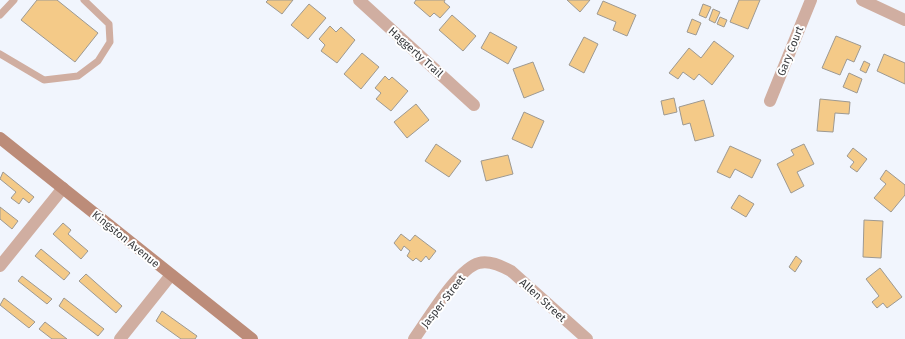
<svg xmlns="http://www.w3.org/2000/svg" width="905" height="339" font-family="'Fira Sans',sans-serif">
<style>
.building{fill:#f4ca88;stroke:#9d9992}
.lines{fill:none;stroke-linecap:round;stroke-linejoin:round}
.lane{stroke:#d0aea1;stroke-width:7}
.street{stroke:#d0aea1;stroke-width:12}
.secondary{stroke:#bc8c79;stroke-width:12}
.labels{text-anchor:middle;stroke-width:4;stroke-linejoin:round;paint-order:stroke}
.street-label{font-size:11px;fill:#383a3d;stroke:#fff}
</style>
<rect width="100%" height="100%" fill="#f1f5fd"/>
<!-- building -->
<g class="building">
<path d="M37 0H57L98 33 75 62 21 20Z"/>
<path d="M268 0H293L282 14 266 2Z"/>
<path d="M416 0H445L444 2 450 7 440 18 434 13 430 17 414 3Z"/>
<path d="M567 0H590L580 12Z"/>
<path d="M739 0H760L748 29 730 22Z"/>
<path d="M603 1 636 15 627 36 613 30 616 22 597 14Z"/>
<path d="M309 4 326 18 308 39 291 25Z"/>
<path d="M703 4 711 7 706 18 699 15Z"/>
<path d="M713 9 720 12 715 23 709 20Z"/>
<path d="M452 15 476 36 463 51 439 30Z"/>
<path d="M720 17 727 20 724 27 717 24Z"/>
<path d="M692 19 701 23 696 35 687 32Z"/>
<path d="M330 26 336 32 341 27 355 40 337 63 321 51 325 45 319 39Z"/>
<path d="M490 32 517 47 508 64 481 48Z"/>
<path d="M836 36 861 46 854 62 847 59 840 75 822 68Z"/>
<path d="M584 37 598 44 584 73 569 65Z"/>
<path d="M714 41 734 56 712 85 699 74 694 80 683 72 678 79 669 73 689 48 701 58Z"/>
<path d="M362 53 379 67 361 89 344 74Z"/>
<path d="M884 54 905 63V84L877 71Z"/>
<path d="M864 61 870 64 866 73 860 70Z"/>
<path d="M533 62 544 90 524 98 513 69Z"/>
<path d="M849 73 862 79 857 93 843 87Z"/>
<path d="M385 76 389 80 392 77 408 91 391 111 376 99 381 93 375 88Z"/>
<path d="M674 98 677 112 664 115 661 101Z"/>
<path d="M820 99 850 102 849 114 835 113 833 132 817 131Z"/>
<path d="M704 100 714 136 695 141 690 123 683 125 679 107Z"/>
<path d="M416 104 429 120 407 138 394 122Z"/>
<path d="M524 112 544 121 532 148 512 139Z"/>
<path d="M436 144 461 161 449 177 425 161Z"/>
<path d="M804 144 814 164 797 172 804 186 791 193 777 164 794 155 791 150Z"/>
<path d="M730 146 761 160 752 178 735 169 730 178 717 172Z"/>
<path d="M853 148 867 159 857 172 850 167 854 162 847 156Z"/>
<path d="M508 155 513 174 486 181 481 161Z"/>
<path d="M886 170 905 185V195L891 212 874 198 886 184 880 179Z"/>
<path d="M3 172 34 197 29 203 23 198 19 204 11 198 16 192 0 179Z"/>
<path d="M739 195 754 204 746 217 731 208Z"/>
<path d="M0 207 18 221 12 229 0 219Z"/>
<path d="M864 220 883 221 881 258 863 257Z"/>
<path d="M63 223 71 230 68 234 88 251 81 259 53 234Z"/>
<path d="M401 234 410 241 415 235 436 251 429 260 426 256 421 262 416 258 413 261 407 256 410 251 404 246 401 251 394 243Z"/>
<path d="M41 249 70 273 64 280 35 256Z"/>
<path d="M796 256 802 261 795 272 789 267Z"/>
<path d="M880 268 902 297 887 308 883 303 877 308 872 302 879 296 866 279Z"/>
<path d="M86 274 122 306 116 313 79 281Z"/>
<path d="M22 276 52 299 47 304 18 281Z"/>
<path d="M4 298 35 322 29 328 0 305Z"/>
<path d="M64 298 104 329 98 336 59 306Z"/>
<path d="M162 311 197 336 195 339H181L156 321Z"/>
<path d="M45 322 67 339H52L39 329Z"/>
</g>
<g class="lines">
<!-- lane -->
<g class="lane">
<path d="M0 15 14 0"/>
<path d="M0 54 44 80 78 76 98 61 110 42 109 24 84 0"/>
</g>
<!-- street -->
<g class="street">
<path d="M359 0 474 105"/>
<path d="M862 0 905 20"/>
<path d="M770 101 811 0"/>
<path d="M0 266 63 188"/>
<path d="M120 339 171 275"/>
<path d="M414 339C427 321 458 268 479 263 489 260 502 266 511 271L587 339"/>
</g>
<!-- secondary -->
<path class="secondary" d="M0 138 252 339"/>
</g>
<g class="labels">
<!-- street labels -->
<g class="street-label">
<text transform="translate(790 51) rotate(-68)" y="4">Gary Court</text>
<text transform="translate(416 52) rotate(42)" y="4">Haggerty Trail</text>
<text transform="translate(126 239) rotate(39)" y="4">Kingston Avenue</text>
<text transform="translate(543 300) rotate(42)" y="4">Allen Street</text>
<text transform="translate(443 301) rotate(-52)" y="4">Jasper Street</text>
</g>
</g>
</svg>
